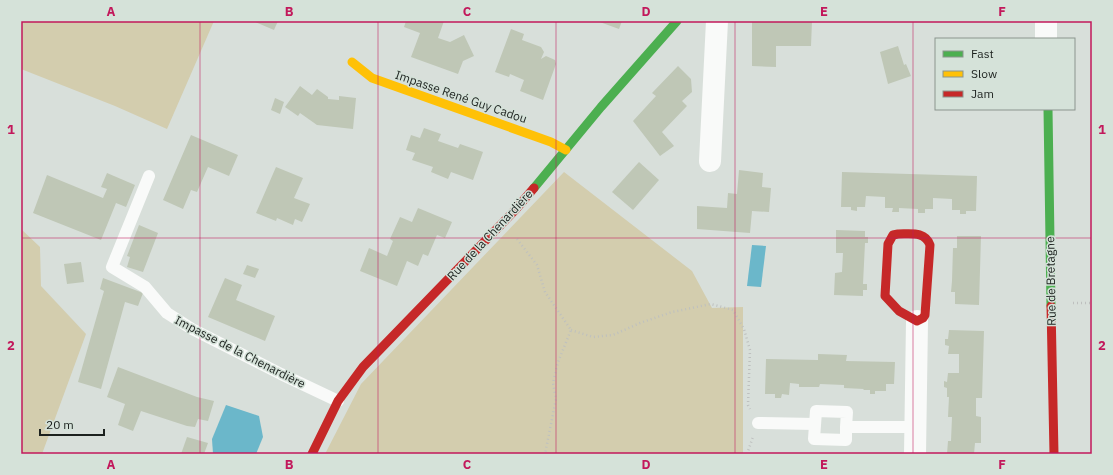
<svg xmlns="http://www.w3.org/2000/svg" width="1113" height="475" font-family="'IBM Plex Sans',sans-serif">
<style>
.green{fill:#d3cdae}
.water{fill:#6bb7ca}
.building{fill:#bfc7b6}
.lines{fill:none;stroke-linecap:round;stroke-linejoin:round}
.path{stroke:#bec0bf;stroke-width:2.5;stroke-dasharray:1 3;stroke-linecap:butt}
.lane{stroke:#f9faf9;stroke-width:12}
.street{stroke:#f9faf9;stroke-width:22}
.fast{stroke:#4caf50;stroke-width:9}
.slow{stroke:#ffc107;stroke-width:9}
.jam{stroke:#c62828;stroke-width:9}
.grid{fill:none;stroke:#c2185b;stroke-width:1;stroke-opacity:0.55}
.labels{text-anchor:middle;stroke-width:3;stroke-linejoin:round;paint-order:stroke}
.street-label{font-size:12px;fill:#1c211e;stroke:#d5e2d9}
.neatline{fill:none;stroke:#c2185b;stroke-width:1.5}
.grid-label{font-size:13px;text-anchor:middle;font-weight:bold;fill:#c2185b}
</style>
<rect width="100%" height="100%" fill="#d8dfda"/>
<!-- green -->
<g class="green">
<path d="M21 21H214L167 129 115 106 21 69Z"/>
<path d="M564 172 692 271 712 308 743 307V454H325L361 384Z"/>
<path d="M21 229 40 247 41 286 86 334 42 454H21Z"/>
</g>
<!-- water -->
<g class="water">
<path d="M752 245 766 246 761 287 747 286Z"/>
<path d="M226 405 259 416 263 437 256 454H213L212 439Z"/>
</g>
<!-- building -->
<g class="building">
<path d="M253 21H278L274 30Z"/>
<path d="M406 21H444L438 38 450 42 464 35 474 56 463 61 458 74 411 57 420 33 404 27Z"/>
<path d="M597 21H622L619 29Z"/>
<path d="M752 21H812L811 46H776V67L752 66Z"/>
<path d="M511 29 524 34 522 40 541 47 544 52 541 59 546 56 555 60 556 64 543 100 520 91 524 80 510 74 509 77 495 72Z"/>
<path d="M898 46 904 65 906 64 911 76 888 84 880 52Z"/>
<path d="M678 66 691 79 692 92 682 101 687 106 662 132 674 146 660 156 633 121 656 96 652 93Z"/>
<path d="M300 86 312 95 317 89 328 97V99L339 100V96L356 98 353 129 317 125 300 113 298 116 285 107Z"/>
<path d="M275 98 284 102 280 114 271 110Z"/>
<path d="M424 128 441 134 438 141 458 148 460 144 483 152 473 180 451 172 448 179 431 172 433 167 412 160 415 153 406 150 411 135 420 138Z"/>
<path d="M191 135 238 155 229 176 208 167 197 192 191 190 183 209 163 200Z"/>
<path d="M639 162 659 180 633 210 612 192Z"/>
<path d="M276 167 303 178 294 198 310 204 302 222 295 219 293 225 277 218 276 221 256 213Z"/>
<path d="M739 170 763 173 762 187 771 188 769 212 752 211 750 233 697 229V206L727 208 728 193 737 194Z"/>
<path d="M842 172 977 176 976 211H966V214H960V210H952V199L933 198V209H925V213H918V209L899 208V212H892L893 208H885V197L866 196 865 207H857V211L851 210V207H841Z"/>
<path d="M107 173 135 185 126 207 116 203 101 240 33 213 47 175 103 198 107 189 101 187Z"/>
<path d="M418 208 452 222 445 238 437 235 428 256 423 254 418 266 407 261 397 286 360 271 369 248 387 256 393 241 390 239 400 217 412 222Z"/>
<path d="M139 225 158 233 143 272 127 267 130 257 127 256Z"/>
<path d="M836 230 865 231V237H868V243H865L863 284H867V290H863V296L834 295 835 273 842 272 843 253H836Z"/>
<path d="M957 236H981L979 305 955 304V292H951L952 281 953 248H957Z"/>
<path d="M81 262 84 282 67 284 64 264Z"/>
<path d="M247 265 259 269 255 278 243 274Z"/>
<path d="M103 278 143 293 138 306 125 302 101 389 78 382 104 291 100 289Z"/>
<path d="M225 278 242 285 236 300 275 316 265 341 208 317Z"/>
<path d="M949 330 984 331 982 398H976V416L981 417V443H975L974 454H947L948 441H951L952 417H948L949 397H947V388L944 387V381L947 382 948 373H959V354H948L949 346 945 345V339H948Z"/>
<path d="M818 354 847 355 846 361 895 362 894 384H886V391H875V394H870V390H863L864 389 844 388V385L820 384 819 387H799V384L790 383 789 395 782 394 781 398H775V394H765L766 359 818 360Z"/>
<path d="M118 367 197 397 214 401 208 421 198 419 195 427 187 426 141 411 133 431 118 425 125 404 107 397Z"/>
<path d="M187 437 208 443 204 454H181Z"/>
</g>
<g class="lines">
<!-- path -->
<g class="path">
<path d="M517 239 537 265 545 292 571 330 558 362 553 383 556 399 545 454"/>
<path d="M1073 303H1092"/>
<path d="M571 330 593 337 613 335 640 323 672 312 711 304 733 310 744 329 750 350 748 405 750 409"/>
<path d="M747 454 753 437"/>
</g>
<!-- lane -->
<g class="lane">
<path d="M149 176 112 267 145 287 167 313 192 329 281 374 338 401"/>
<path d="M758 423 815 424"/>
<path d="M846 427V440L814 439 816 411 847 412 846 427H916"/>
</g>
<!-- street -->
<g class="street">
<path d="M1046 21V39"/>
<path d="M710 161 717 21"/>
<path d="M915 454 917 321"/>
</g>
<!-- fast -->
<g class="fast">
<path d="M1048 109 1051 306"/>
<path d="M534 188 601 107 677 21"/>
</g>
<!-- slow -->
<path class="slow" d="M352 62 372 78 551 142 566 150"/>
<!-- jam -->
<g class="jam">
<path d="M898 234C911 234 925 231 930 245L925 315 923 318 917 321 899 311 885 296 888 244 893 235Z"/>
<path d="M1051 306 1054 454"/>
<path d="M312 454 338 401 363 367 516 209 534 188"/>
</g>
</g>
<!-- grid -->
<path class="grid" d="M200 21V454M378 21V454M556 21V454M735 21V454M913 21V454M21 238H1092"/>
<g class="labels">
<!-- street labels -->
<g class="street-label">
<text transform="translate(461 97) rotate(19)" y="4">Impasse René Guy Cadou</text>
<text transform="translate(490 235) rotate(-47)" y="4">Rue de la Chenardière</text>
<text transform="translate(1051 281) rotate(-91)" y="4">Rue de Bretagne</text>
<text transform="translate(240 352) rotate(27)" y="4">Impasse de la Chenardière</text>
</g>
</g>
<!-- border -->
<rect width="1113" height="475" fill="none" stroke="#d5e2d9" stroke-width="44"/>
<!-- legend -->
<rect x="935" y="38" width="140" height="72" fill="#d5e2d9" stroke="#8b958e"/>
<rect x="943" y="51" width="20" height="6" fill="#4caf50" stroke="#8b958e"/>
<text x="971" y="58" font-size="12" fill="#1c211e">Fast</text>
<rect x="943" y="71" width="20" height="6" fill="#ffc107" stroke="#8b958e"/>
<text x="971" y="78" font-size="12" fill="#1c211e">Slow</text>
<rect x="943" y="91" width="20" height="6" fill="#c62828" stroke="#8b958e"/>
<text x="971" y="98" font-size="12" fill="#1c211e">Jam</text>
<!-- scale -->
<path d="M40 429v6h64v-6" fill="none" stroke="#1c211e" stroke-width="2"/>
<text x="46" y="429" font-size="12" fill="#1c211e" stroke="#d5e2d9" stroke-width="3" paint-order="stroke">20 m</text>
<rect x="22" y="22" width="1069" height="431" class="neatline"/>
<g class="grid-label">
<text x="111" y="16">A</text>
<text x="289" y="16">B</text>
<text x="467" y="16">C</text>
<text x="646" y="16">D</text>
<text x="824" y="16">E</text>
<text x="1002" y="16">F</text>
<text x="11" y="134">1</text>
<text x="1102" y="134">1</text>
<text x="11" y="350">2</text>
<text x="1102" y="350">2</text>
<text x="111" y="469">A</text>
<text x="289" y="469">B</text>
<text x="467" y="469">C</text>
<text x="646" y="469">D</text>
<text x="824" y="469">E</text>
<text x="1002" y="469">F</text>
</g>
</svg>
